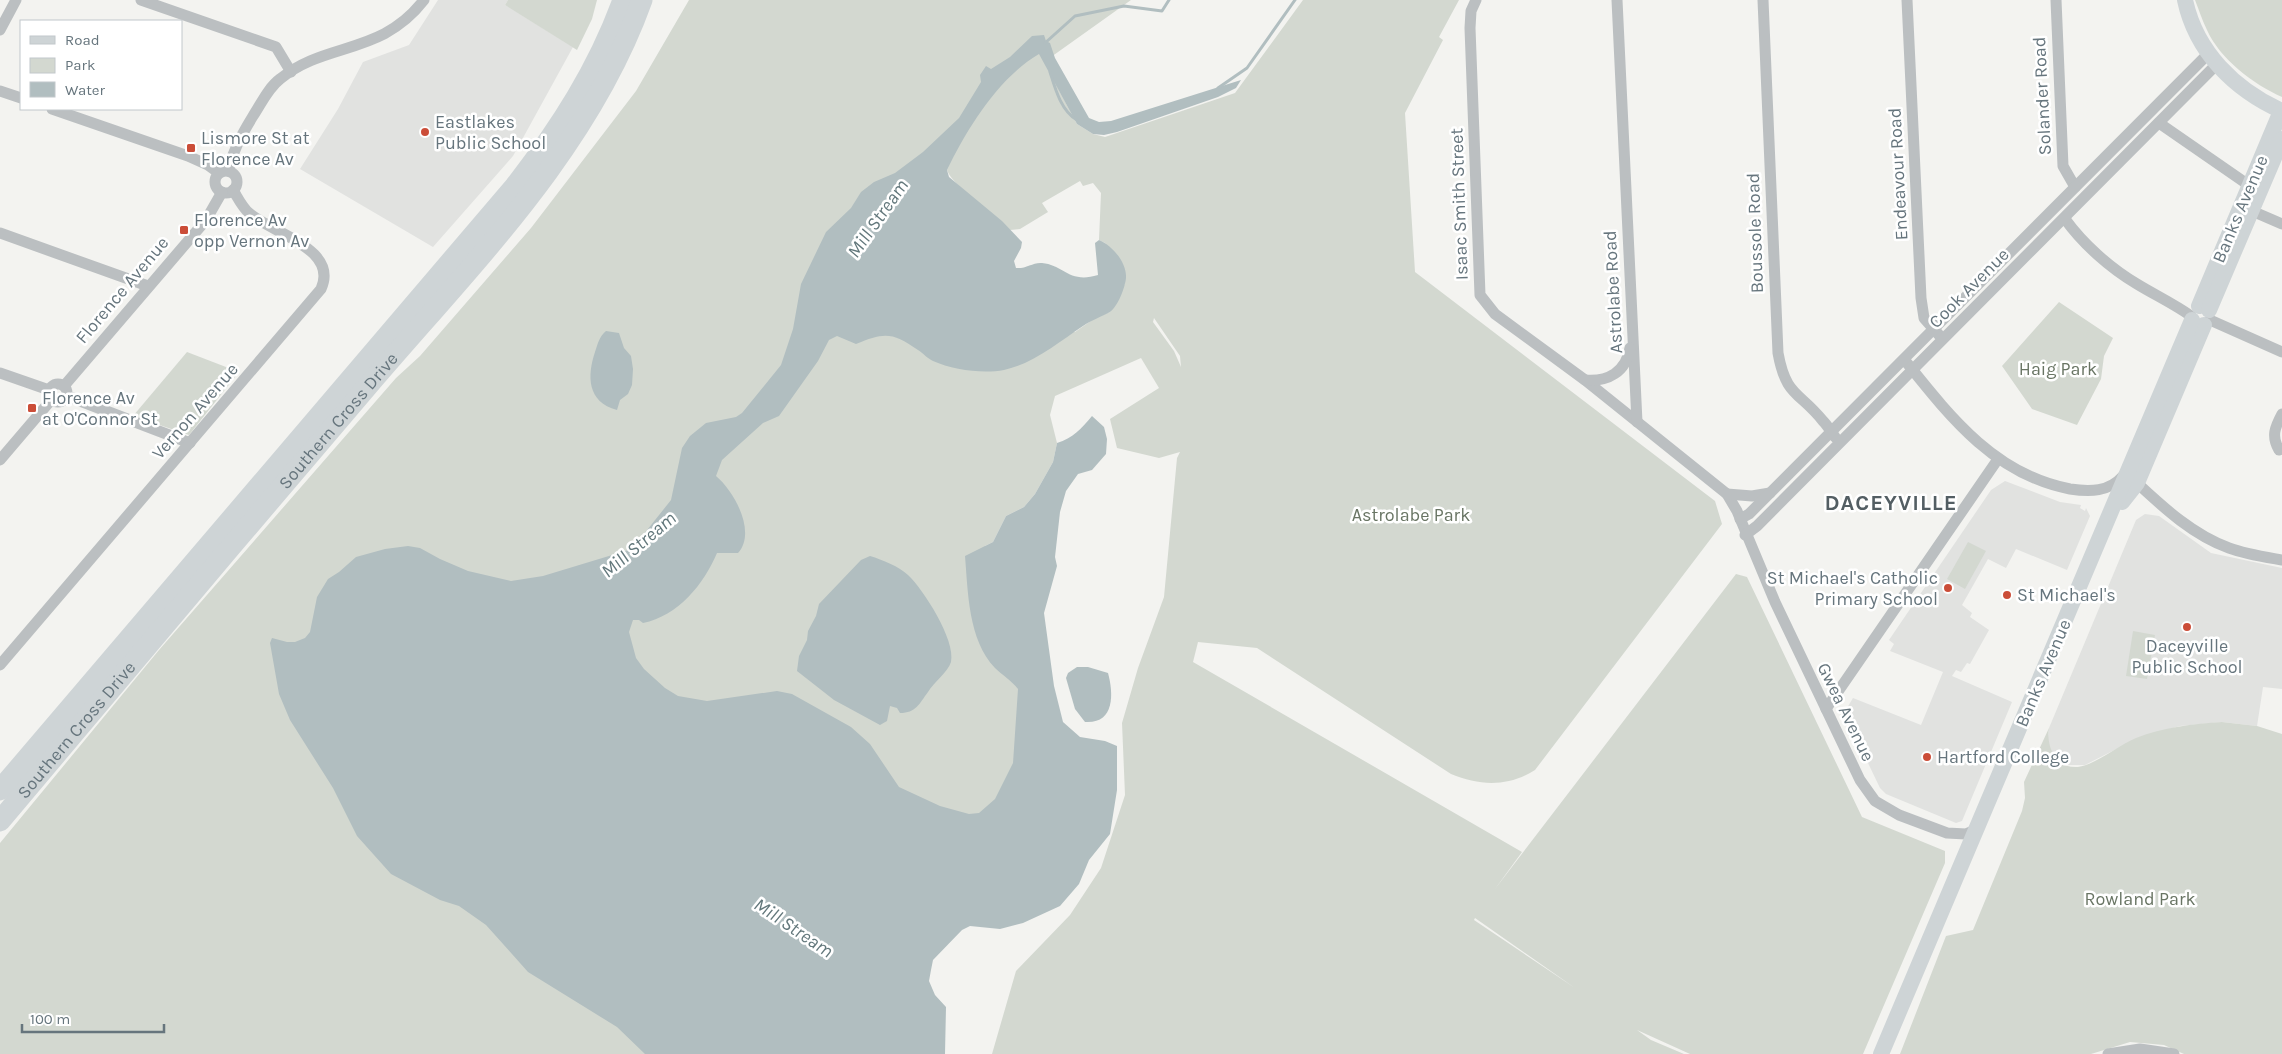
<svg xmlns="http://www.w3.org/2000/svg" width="2282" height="1054" font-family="Karla,sans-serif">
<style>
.built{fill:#e1e2e0}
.green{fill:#d3d8d0;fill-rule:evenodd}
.water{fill:#b1bec0}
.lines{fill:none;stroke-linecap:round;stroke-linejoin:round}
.stream{stroke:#b1bec0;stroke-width:3}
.street{stroke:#bbbfc1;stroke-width:11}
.secondary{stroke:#ced4d6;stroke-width:16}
.highway{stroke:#ced4d6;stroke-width:21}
.poi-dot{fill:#cb4d38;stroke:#fff;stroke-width:2}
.labels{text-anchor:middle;stroke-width:5;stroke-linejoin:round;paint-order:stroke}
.street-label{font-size:18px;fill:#66757d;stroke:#fff}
.poi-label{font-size:18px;fill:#66757d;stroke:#fff;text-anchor:start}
.park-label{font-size:18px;fill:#697564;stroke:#fff}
.water-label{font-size:19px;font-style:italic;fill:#62777b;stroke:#fff}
.district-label{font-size:22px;font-weight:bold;letter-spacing:1px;fill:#535e63;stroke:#fff}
</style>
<rect width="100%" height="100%" fill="#f3f3f0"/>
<!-- built -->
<g class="built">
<path d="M438 0H508L505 5 573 47 513 156 433 247 300 169 338 109 363 62 409 45Z"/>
<path d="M2005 481 2060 502 2081 505 2080 508 2085 511 2086 508 2090 516 2067 570 2016 549 2006 568 1988 559 1962 605 1972 613 1970 617 1989 630 1970 664 1967 663 1961 672 1956 670 1952 676 2012 702 1962 821 1956 823 1886 794 1880 788 1844 713 1853 698 1921 725 1943 672 1890 651 1894 644 1889 640 1991 490Z"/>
<path d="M2145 514 2159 516 2211 553 2282 568V689L2263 687 2257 726 2222 722 2180 726 2136 739 2085 765H2066L2050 750 2048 739 2049 728 2136 520Z"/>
</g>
<!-- green -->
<g class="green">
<path d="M508 0H597L592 19 577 50 505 5Z"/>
<path d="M689 0H1131L1044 62 1077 124 1093 134 1105 137 1235 93 1303 0H1459L1439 37 1443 40 1405 113 1415 272 1715 501 1722 524 1535 770C1508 787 1480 786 1451 774L1257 648 1198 642 1193 662 1522 852 1495 889 1736 574 1747 577 1862 817 1945 851V863L1863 1054H1690L1637 1030 1651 1040 1684 1054H992L1016 971 1070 915 1101 868 1125 795 1122 723 1138 668 1164 597 1177 458 1180 452 1159 458 1117 448 1110 419 1159 388 1141 358 1055 396 1050 415 1057 443 1053 462 1035 494 1024 507 1006 516 993 542 985 546 1028 681 1015 799 685 1054H0V843L159 650 396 378 420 356 531 228 636 91ZM950 163 947 170C952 186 995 213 1010 230L1020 229 1048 212 1042 203 1080 181 1083 186 1093 183 1101 193 1099 240 1105 243 1125 283 1110 312 1095 318 1075 332 883 310ZM1154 318 1180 356 1181 367 1174 351 1153 322ZM1475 918 1575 988 1474 920Z"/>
<path d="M2195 0H2282V97C2253 84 2220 59 2207 30 2202 20 2199 10 2195 0Z"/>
<path d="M2059 302 2113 338 2104 356 2101 379 2077 425 2032 409 2002 366Z"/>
<path d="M187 352 239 372 189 435 133 416Z"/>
<path d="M1968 542 1986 551 1965 589 1947 579Z"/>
<path d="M2133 631 2155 635 2147 679 2126 676Z"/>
<path d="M2222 722 2257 726 2282 734V1054H2184L2164 1045 2130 1042 2091 1054H1900L1946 936 1973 930 2022 811 2025 798 2024 782 2049 728C2046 746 2055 769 2078 767 2095 765 2119 745 2136 738 2163 727 2193 724 2222 722Z"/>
</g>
<!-- water -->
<g class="water">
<path d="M1044 35 1046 41 1050 43 1055 58 1089 118 1099 122 1111 121 1241 80 1236 88 1218 97 1117 132 1104 135 1093 134 1077 124 1039 54C998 78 967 129 947 170L949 177 1002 221 1022 242 1021 248 1014 261 1016 268C1026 269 1033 262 1042 263 1064 265 1069 284 1098 275L1095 243 1099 240C1113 246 1127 263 1126 278 1125 288 1118 306 1110 312 1103 316 1092 320 1083 326 1059 342 1033 364 1004 370 983 374 953 370 933 361 928 359 923 353 918 350 893 332 884 332 856 344L837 336 829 340 818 361 779 416 763 423 722 460 716 476C734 491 757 532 738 553H717C704 584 678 616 643 623L639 620H633L629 632 636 658 644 669 665 688 678 696 707 701 777 691 792 694 851 727 870 744 899 787 940 806 969 814 979 813 995 799 1013 763 1018 689C1011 680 1002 675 995 668 968 640 968 591 965 556L993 542 1006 516 1024 507 1035 494 1053 462 1057 443C1073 438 1081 429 1092 416L1104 427 1107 439 1106 454 1092 470 1078 474 1066 491 1060 512 1055 557 1057 566 1044 613 1054 686 1063 722 1080 737 1105 741 1117 746V790L1110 834 1089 860 1079 884 1060 906 1023 923 1000 929 970 926 962 930 933 960 931 970 929 981 935 995 946 1007 945 1054H645L617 1027 528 972 486 925 459 906 440 900 391 874 357 836 333 788 290 720 279 694 270 643 272 638 287 642H295L305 638 310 632 317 597 328 579 339 572 356 557 385 549 408 546 420 548 440 559 468 571 511 581 543 576 632 549 671 500 682 448 690 436 706 423 736 417 742 413 781 365 793 329 801 284 826 232 851 208 861 192 874 182 895 173 923 152 959 118 981 82 980 75 986 66 991 69 1010 57 1032 36Z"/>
<path d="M606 331 619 333 624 348 631 356 633 369 632 385 628 394 620 400 617 410C587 402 587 376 595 352 598 343 599 337 606 331Z"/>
<path d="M870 556C883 560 898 566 908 575 923 589 956 640 951 662 948 672 934 682 928 692 919 704 916 713 900 713L897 708 890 706 887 721 880 725 834 700 797 671 799 656 807 640 808 631 816 616 819 604 861 560Z"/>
<path d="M1077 667H1088L1108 673C1114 695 1114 724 1085 722L1075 709 1066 678 1068 673Z"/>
</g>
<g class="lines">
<!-- stream -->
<g class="stream">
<path d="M1045 43 1075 16 1124 6 1162 11 1169 0"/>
<path d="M1050 72C1055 88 1061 111 1077 120"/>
<path d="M1218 88 1247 68 1295 0"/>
</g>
<!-- street -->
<g class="street">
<path d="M141 0 276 47 291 72"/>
<path d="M1476 0 1471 11 1470 28 1480 295 1495 314 1585 380 1727 494 1737 511 1775 602 1860 780 1875 801 1899 815 1947 833 1966 834 1977 829"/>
<path d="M1617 0 1637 422"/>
<path d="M1763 0 1778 353C1786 397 1799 391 1823 421 1828 426 1831 432 1835 437"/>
<path d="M1907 0 1921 298 1924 318 1939 335"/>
<path d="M2056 0 2063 166 2075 187"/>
<path d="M0 30 16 0"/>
<path d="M0 91 21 98"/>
<path d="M52 109 188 156 208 165 219 173"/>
<path d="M2159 123 2250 186"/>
<path d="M228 171C233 150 242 134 253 116 261 104 268 88 280 79 326 41 381 56 424 0"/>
<circle cx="226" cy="182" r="11"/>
<path d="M2252 211 2282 224"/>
<path d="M2065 219C2083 244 2110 268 2137 284 2155 295 2174 304 2191 316"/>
<path d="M0 233 148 286"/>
<path d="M2210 320 2282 352"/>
<path d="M1907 363C1951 418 1996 475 2070 489 2090 492 2109 492 2123 476"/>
<path d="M0 373 49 390"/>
<path d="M1585 380C1608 382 1626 372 1630 348"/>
<circle cx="58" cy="393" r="9"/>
<path d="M64 386 206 220 222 192"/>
<path d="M67 396 190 443"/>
<path d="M2282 414C2275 427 2271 436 2279 450L2282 449"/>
<path d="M0 460 52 399"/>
<path d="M2137 483C2164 508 2193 535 2229 548 2245 554 2265 557 2282 560"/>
<path d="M1727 494 1752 496 1770 493"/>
<path d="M1740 519 1749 514 2208 54"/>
<path d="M1745 535 1757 526 2216 65"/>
<path d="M0 665 321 289C339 249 274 234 249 213 242 207 238 198 233 190"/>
<path d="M1826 709 1998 459"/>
<path d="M2108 1054 2140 1049 2174 1054"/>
</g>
<!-- secondary -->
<g class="secondary">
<path d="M2185 0C2196 52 2235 90 2282 111"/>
<path d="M2199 306 2281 111"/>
<path d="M2209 310 2282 139"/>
<path d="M2122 502 2137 483 2204 325"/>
<path d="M1881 1054 2192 320"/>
</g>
<!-- highway -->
<g class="highway">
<path d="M0 790 515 186C560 128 598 69 623 0"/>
<path id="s1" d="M0 821C121 676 244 531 367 387 469 267 588 151 642 0"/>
</g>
</g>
<!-- markers -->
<g class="poi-dot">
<circle cx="425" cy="132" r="5"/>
<rect x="186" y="143" width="10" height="10" rx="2.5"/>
<rect x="179" y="225" width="10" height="10" rx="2.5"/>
<rect x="27" y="403" width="10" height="10" rx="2.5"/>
<circle cx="1948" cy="588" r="5"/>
<circle cx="2007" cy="595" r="5"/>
<circle cx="2187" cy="627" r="5"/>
<circle cx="1927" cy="757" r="5"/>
</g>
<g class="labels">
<!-- street labels -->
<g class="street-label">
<text transform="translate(2042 96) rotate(-93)" y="6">Solander Road</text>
<text transform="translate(1898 174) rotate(-93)" y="6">Endeavour Road</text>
<text transform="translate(1459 204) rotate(-92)" y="6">Isaac Smith Street</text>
<text transform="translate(2240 209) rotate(-67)" y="6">Banks Avenue</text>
<text transform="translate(1755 233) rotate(-92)" y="6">Boussole Road</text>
<text transform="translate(1969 288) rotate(-45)" y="6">Cook Avenue</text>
<text transform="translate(122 290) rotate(-50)" y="6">Florence Avenue</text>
<text transform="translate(1613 292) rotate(-93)" y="6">Astrolabe Road</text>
<text transform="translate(195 411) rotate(-49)" y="6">Vernon Avenue</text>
<text dy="6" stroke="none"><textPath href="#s1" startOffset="524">Southern Cross Drive</textPath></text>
<text transform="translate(2043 673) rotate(-67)" y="6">Banks Avenue</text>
<text transform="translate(1846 712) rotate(64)" y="6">Gwea Avenue</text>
<text dy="6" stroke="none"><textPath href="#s1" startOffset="119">Southern Cross Drive</textPath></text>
</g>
<!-- poi labels -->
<g class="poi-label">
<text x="435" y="128">Eastlakes<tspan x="435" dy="21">Public School</tspan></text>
<text x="201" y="144">Lismore St at<tspan x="201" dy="21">Florence Av</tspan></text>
<text x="194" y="226">Florence Av<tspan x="194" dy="21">opp Vernon Av</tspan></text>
<text x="42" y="404">Florence Av<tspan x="42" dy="21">at O'Connor St</tspan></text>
<text x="1938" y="584" text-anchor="end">St Michael's Catholic<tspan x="1938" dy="21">Primary School</tspan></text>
<text x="2017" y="601">St Michael's</text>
<text x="2187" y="652" text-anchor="middle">Daceyville<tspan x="2187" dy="21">Public School</tspan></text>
<text x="1937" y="763">Hartford College</text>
</g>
<!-- park labels -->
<g class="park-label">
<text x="2058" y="375">Haig Park</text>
<text x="1411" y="521">Astrolabe Park</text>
<text x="2140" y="905">Rowland Park</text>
</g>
<!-- water labels -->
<g class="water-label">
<text transform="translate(877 218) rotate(-55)" y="7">Mill Stream</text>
<text transform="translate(638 544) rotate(-40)" y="7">Mill Stream</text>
<text transform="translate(794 927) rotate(34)" y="7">Mill Stream</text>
</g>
<!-- district labels -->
<g class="district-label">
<text x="1891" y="510">DACEYVILLE</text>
</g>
</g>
<!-- legend -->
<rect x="20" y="20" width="162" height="90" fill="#ffffff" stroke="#c2c8cb"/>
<rect x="30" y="36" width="25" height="8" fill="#ced4d6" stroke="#c2c8cb"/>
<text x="65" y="45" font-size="15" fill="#66757d">Road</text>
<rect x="30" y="58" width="25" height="15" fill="#d3d8d0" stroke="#c2c8cb"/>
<text x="65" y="70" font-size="15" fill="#66757d">Park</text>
<rect x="30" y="82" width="25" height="15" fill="#b1bec0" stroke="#c2c8cb"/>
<text x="65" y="95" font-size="15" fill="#66757d">Water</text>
<!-- scale -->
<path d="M22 1024v8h142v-8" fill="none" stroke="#66757d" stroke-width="2.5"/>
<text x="30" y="1024" font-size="15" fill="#66757d" stroke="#ffffff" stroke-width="4" paint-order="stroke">100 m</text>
</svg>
